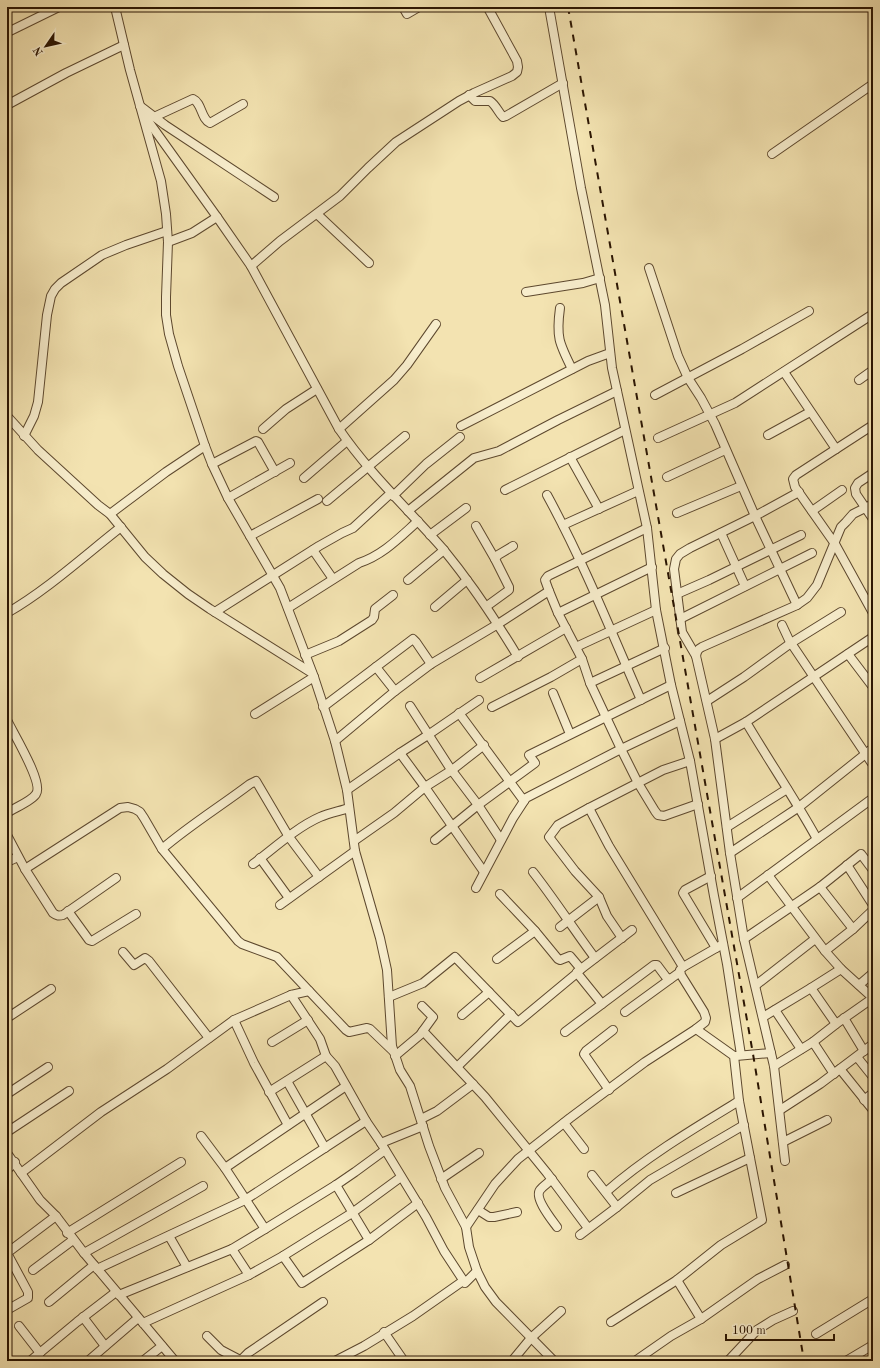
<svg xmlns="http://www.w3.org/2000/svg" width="880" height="1368" font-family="'Old Standard TT',serif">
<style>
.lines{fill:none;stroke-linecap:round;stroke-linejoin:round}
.street-casing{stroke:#5d482e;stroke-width:10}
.street{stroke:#f7edcc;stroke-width:8}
.rail{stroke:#2b1502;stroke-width:2;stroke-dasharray:7 7;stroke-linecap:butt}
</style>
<rect width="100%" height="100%" fill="#f3e3b1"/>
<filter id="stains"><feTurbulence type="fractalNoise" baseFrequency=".005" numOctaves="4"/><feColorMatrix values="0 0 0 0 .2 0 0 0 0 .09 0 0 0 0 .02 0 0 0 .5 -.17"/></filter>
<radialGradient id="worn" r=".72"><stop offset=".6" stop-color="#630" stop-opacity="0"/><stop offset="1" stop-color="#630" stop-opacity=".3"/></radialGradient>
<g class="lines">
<!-- street casing -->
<g class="street-casing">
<g id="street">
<path d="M115 7 130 70 161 181 166 214 168 242 166 297V315L169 334 178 366 205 446 212 464 228 498 280 588 314 677 335 741 347 790 355 851 380 938 387 970 392 1046 400 1070 410 1086 429 1146 445 1188 466 1227 469 1247 477 1271 485 1287 496 1302 554 1361"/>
<path d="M403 7 407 14 419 7"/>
<path d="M549 7 581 188 605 305 612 368 647 528 656 610 671 685 690 761 714 896 727 964 741 1055"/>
<path d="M8 32 59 7"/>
<path d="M469 95 475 101H490C496 105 498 112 503 117L506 116 563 83"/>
<path d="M7 105 66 73 124 45"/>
<path d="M140 106 165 125 274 197"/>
<path d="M154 117 193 99C202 103 201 119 210 123L243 104"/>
<path d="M146 118 217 217 251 266 339 429C369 473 408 509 443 549 471 583 495 619 518 657"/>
<path d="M772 154 873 84"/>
<path d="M317 214 369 263"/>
<path d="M168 242 192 233 217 217"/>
<path d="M251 266 280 241 340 196 368 168 396 142 459 101 474 93 512 76 517 72 518 67 517 61 488 8"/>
<path d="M649 268 678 356 688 378 701 398 715 424 755 516 797 605"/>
<path d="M526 292 583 283 600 278"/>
<path d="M560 308C556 337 559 343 572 369"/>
<path d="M784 372 836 449"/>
<path d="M859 380 873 370"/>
<path d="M655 395 742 349 809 311"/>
<path d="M7 416 38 450 98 505 110 514 145 557 163 574 188 594 210 609 312 673"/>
<path d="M873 425 796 475 793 479 795 487 835 544 873 613"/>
<path d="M461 426 588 361 610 353"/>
<path d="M263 429 286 409 317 389"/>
<path d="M339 429 394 380 407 365 436 324"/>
<path d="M768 435 810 412"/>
<path d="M24 436 34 416 38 402 47 315 51 296 55 289 61 283 102 255 126 245 167 231"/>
<path d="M658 438 735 403 873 314"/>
<path d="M570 457 599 509"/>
<path d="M212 464 256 441 258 442 275 472"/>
<path d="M873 473 858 483 855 488 856 494 873 519"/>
<path d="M667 477 725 450"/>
<path d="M304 478 347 441"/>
<path d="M505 490 625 430"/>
<path d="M547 495C583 561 611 631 641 700"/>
<path d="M393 496 426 464 460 437"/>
<path d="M228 498 290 463"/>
<path d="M327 501 405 436"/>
<path d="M408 511 474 458 499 451 558 420 617 391"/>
<path d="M812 511 842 490"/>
<path d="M677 513 741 486"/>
<path d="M110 514 166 472 205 446"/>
<path d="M563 525 638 491"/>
<path d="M476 526 495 559"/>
<path d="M721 533 745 586"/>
<path d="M430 535 466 508"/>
<path d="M250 536 318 499"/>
<path d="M313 550 333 579"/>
<path d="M408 580 444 550"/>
<path d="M549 591 545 580 548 576 647 528"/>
<path d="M677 594 709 580 801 535"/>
<path d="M487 606 509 590V587L495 559 498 555 513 546"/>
<path d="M435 607 467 580"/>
<path d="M288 608 359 563C383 555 399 538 418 521"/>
<path d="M215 612 319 546 342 533 353 528 391 493"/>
<path d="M7 613C47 590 84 556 121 527"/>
<path d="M558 613 652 567"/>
<path d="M680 619 812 553"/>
<path d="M782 625 789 640 873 765"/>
<path d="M576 647 656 610"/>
<path d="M848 654 873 687"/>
<path d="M305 655 339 641 372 620 374 617 375 609 393 595"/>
<path d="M696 656 682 632 674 569 676 559 680 554 690 548 755 516 799 492"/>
<path d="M376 667 395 691"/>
<path d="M480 678 566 628"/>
<path d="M590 683 665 648"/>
<path d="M553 693 570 734"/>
<path d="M707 701 744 677 791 643 841 612"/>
<path d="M410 706 450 768 478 805 535 763 529 755 671 685"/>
<path d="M323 707 413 639 416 642 431 664"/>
<path d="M492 707 551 677 582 659"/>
<path d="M459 713 524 801"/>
<path d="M255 714 314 677"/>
<path d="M7 720C13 733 44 783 36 794 32 801 14 808 7 813"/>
<path d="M746 722C769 761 795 799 817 839"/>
<path d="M715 739 746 722 873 637"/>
<path d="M335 741 395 691 431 664 498 624 549 591 558 613 582 659 590 683 621 749 638 783 655 811 658 815 664 816 698 804"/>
<path d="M400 753 428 735 479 700"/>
<path d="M347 790 400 753 425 787 484 872"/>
<path d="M589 808 609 846 683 967"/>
<path d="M727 827 787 789"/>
<path d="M7 835 25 869 53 913C57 916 59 916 63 915L116 878"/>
<path d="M435 840 478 805 501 840"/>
<path d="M354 841 394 813 425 787 452 770 484 745"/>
<path d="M162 849C190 825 221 806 250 784L256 781 289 837 319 877"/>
<path d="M730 853 799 807 873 748"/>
<path d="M260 858 289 898"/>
<path d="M7 862 18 857"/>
<path d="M253 864C273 849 297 827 320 817 329 813 340 811 349 808"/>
<path d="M847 865 873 905"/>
<path d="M25 869 120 808 128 807 135 809 140 812 144 818 162 849 238 941 242 944 277 957 346 1030 349 1032 367 1028 370 1029 393 1051"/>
<path d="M533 872C555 900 574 930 595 958"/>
<path d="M768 875 825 951 841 969 873 998"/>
<path d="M711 876 685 890 683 893 716 948"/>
<path d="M820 887 853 929"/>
<path d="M476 888 513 818 526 798 621 749 680 721"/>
<path d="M500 894 535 931 558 959 560 960 570 956 581 969"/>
<path d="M737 898 873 798"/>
<path d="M280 905 355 851"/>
<path d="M68 911 89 940 92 941 136 914"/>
<path d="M560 927 599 897"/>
<path d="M622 938 607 916 599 897 575 871 549 837 558 825 589 808 663 770 690 761"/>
<path d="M744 939 820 887 861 854 873 870"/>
<path d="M825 951 853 929 873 910"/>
<path d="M123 952 134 965 145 958 149 961 209 1038"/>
<path d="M497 959 535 931"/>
<path d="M577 972 632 930"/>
<path d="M756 985 815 939"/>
<path d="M859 985 873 973"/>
<path d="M811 988 836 1024"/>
<path d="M291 995 320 1039 326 1056 335 1066 366 1121 381 1143 426 1217 444 1251 465 1283 477 1271"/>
<path d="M389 997 423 983 455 957 518 1022 577 973 602 1004 654 965H657L666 977 670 979"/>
<path d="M775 1010 801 1049"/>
<path d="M625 1012 680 972"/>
<path d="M462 1015 489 992"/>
<path d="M763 1017 811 988 841 969"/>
<path d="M7 1018 51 989"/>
<path d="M844 1018 864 1051"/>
<path d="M234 1020 254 1063 288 1125"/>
<path d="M423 1031 485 1097 547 1173 588 1228"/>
<path d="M565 1032 602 1004"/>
<path d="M272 1042 308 1020"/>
<path d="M813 1042 834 1074"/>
<path d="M395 1056 420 1035 433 1017 422 1006"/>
<path d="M736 1056 771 1053"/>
<path d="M857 1057 873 1077"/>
<path d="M774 1066 813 1042 836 1024 873 998"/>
<path d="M457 1067 511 1014"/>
<path d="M840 1069 873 1110"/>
<path d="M287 1081 325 1148"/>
<path d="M609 1090 584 1054 586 1051 613 1030"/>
<path d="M269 1092 326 1056"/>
<path d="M7 1094 48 1067"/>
<path d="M864 1100 873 1093"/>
<path d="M780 1110 820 1084 873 1044"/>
<path d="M421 1119 437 1111 473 1084"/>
<path d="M564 1123 584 1149"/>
<path d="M7 1132 69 1091"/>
<path d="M201 1136 225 1168 265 1229"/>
<path d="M783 1142 827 1120"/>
<path d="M381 1143 423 1126"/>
<path d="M7 1153 40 1200 56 1216 84 1253 175 1361"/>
<path d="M785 1161 774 1066 744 939 730 853 715 739 696 656C697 651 698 649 702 647L797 605 807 598 817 585 841 527 846 522 853 514 873 504"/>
<path d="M225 1168 346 1086"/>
<path d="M7 1170 15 1162"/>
<path d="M21 1173 101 1112 167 1069 234 1020 291 995 309 991"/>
<path d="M592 1175 617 1207"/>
<path d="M441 1179 479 1153"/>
<path d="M552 1179C548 1183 543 1186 540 1190 534 1198 552 1220 557 1227"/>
<path d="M336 1185 369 1240"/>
<path d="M606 1192C646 1157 693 1129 739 1101"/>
<path d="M676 1193 750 1158"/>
<path d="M478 1210 489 1217H494L517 1212"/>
<path d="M466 1227 495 1184 518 1159 570 1118 645 1062 696 1029 705 1022 706 1018 704 1012 681 975 680 970 683 967 723 944"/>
<path d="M67 1233 181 1162"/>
<path d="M580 1235 617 1207 650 1180 744 1125"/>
<path d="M169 1236 187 1267"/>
<path d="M232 1249 249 1275"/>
<path d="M7 1253 28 1292V1298L7 1310"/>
<path d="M7 1253 56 1216"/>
<path d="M84 1253 203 1186"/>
<path d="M283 1256 302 1283 369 1240 418 1203"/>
<path d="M97 1269 245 1200 366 1121"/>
<path d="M33 1270 73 1240"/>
<path d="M677 1280 701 1319"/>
<path d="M119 1295 232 1249 265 1229 336 1185 355 1172 385 1150"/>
<path d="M49 1302 94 1265"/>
<path d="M83 1317 105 1346"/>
<path d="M611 1322 677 1280 721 1245 762 1220 739 1101 734 1056 696 1029"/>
<path d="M143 1323 249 1275 283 1256 352 1213 401 1177"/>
<path d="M19 1326 40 1353"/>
<path d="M384 1332 404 1361"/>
<path d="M816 1334 873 1299"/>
<path d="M207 1336 221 1350 242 1361"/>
<path d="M241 1360 248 1353 323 1302"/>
<path d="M30 1361 77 1322 116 1292"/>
<path d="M88 1361 138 1318"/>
<path d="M143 1361 162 1346"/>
<path d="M335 1361 364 1346 413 1316 463 1281"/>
<path d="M512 1361 531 1338 561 1311"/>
<path d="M635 1361 671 1336 701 1319 758 1279 785 1265"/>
<path d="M728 1361 757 1330 773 1320 793 1311"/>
<path d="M846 1361 873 1345"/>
</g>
</g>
<!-- street -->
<use href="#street" class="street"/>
<!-- rail -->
<path class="rail" d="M568 7 753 1054 804 1361"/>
</g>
<!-- margin -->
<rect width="880" height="1368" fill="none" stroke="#f3e3b1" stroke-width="24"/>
<rect x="8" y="8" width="864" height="1352" fill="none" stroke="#2b1502" stroke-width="2"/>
<rect x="12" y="12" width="856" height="1344" fill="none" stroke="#2b1502"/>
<!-- north arrow -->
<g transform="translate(46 46) rotate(236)" stroke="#f7edcc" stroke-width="3" paint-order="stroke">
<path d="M0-3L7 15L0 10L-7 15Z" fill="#2b1502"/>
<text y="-6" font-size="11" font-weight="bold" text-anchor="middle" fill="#2b1502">N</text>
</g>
<!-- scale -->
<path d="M726 1334v6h108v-6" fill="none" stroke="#2b1502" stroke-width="2"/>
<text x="732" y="1334" font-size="12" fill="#2b1502" stroke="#f7edcc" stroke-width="3" paint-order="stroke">100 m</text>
<rect width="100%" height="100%" filter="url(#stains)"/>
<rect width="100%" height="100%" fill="url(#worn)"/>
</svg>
